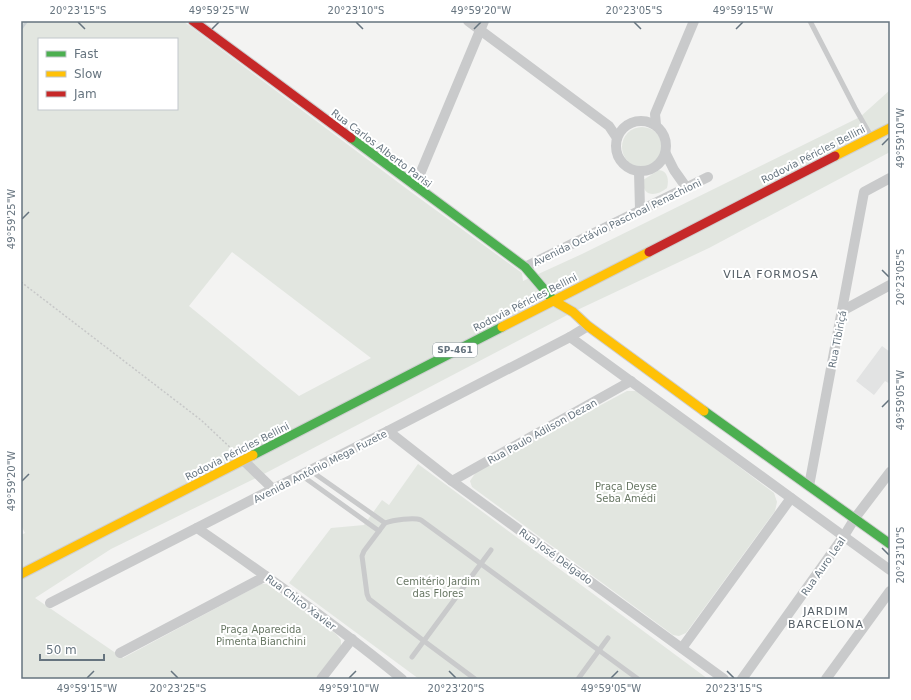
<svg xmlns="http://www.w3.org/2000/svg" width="911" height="700" font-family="'DejaVu Sans',sans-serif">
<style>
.built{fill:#e2e3e3}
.green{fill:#e2e6e0;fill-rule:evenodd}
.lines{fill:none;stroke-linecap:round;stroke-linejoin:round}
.stream{stroke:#cad1d4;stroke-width:2.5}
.fast-casing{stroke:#cfcfd0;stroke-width:11}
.slow-casing{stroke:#cfcfd0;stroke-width:11}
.jam-casing{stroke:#cfcfd0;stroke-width:11}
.path{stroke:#c7c8c8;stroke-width:1.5;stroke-dasharray:2 2;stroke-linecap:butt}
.lane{stroke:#c9cacb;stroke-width:5}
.street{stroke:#c9cacb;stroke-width:10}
.fast{stroke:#4caf50;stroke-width:9}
.slow{stroke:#ffc107;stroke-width:9}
.jam{stroke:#c62828;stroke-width:9}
.ticks{fill:none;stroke:#66747f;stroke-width:1.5}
.labels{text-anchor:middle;stroke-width:4;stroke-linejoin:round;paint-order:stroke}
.shield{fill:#fff;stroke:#949ea5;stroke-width:1}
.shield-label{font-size:9px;font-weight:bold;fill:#66747f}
.street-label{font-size:10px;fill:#66747f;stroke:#fff}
.park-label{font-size:10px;fill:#687764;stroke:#fff}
.neighbourhood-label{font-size:11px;letter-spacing:1px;fill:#535d65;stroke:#fff}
.neatline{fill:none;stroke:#66747f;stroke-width:1.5}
.ticks-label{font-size:10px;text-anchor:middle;fill:#66747f}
</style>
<rect width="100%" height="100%" fill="#f3f3f2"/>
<!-- built -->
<path class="built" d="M882 346 890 352V384L885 381 874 395 856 381Z"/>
<!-- green -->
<g class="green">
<path d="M21 21H183L411 192 522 273 523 281 582 254 860 117 890 90V152L709 248 573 312 260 476 111 549 35 598 123 658 261 584H267L336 634 341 640V646L315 679H21V535L25 533 21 525ZM39 39H177V109H39ZM232 252 371 358 299 396 189 306Z"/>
<circle cx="642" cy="147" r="20"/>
<path d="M659 170C668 171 669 180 667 188 656 197 642 197 643 180Z"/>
<path d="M627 391H636L644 395 774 493 777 502 775 511 686 633 679 636 673 635 472 487 470 481 476 472Z"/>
<path d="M418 464 708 679H419L289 583 331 528 364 525 382 500 389 505Z"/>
</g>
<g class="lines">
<!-- stream -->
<path class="stream" d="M21 29 27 21"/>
<!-- fast casing -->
<g class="fast-casing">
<g id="fast">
<path d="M351 138 525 267 554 301"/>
<path d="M704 411 890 544"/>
<path d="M253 455 502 327"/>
</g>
</g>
<!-- slow casing -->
<g class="slow-casing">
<g id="slow">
<path d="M835 156 890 128"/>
<path d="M554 301 573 312 588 326 704 411"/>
<path d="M502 327 649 252"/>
<path d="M21 574 253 455"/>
</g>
</g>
<!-- jam casing -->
<g class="jam-casing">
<g id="jam">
<path d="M193 21 351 138"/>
<path d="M649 252 835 156"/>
</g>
</g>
<!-- path -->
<path class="path" d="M21 282 201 420 234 451"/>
<!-- lane -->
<g class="lane">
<path d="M810 21 855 108 871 136"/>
<path d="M311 471 385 523"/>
<path d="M301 475 379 531"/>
<path d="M412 657 491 550"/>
<path d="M475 679 424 641 369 599 367 594 362 556 364 551 385 523C393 520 414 517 421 520L638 679"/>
<path d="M578 679 608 638"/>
</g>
<!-- street -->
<g class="street">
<path d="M468 21 609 126 617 138"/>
<circle cx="641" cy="146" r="25"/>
<path d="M656 125 655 114 694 21"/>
<path d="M666 154 674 170 686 187"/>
<path d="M639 172 640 209"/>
<path d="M415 186 484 21"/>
<path d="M525 267 708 177"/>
<path d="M842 311 890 285"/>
<path d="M570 337 890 570"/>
<path d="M388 431 452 481 724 679"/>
<path d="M243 460 273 489"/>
<path d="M452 481 631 381"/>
<path d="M809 486 864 192 890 178"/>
<path d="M197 528C267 576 336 625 402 679"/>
<path d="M50 603 273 489 388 431 570 337 588 326"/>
<path d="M682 648 791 498"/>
<path d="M120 653 266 576"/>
<path d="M321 679 352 639"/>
<path d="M742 679 844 536 855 518 890 472"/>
<path d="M826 679 890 591"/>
</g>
<!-- fast -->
<use href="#fast" class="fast"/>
<!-- slow -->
<use href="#slow" class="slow"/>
<!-- jam -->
<use href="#jam" class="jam"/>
</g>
<!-- ticks -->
<path class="ticks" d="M78 22 85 29M356 22 363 29M634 22 641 29M212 29 219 22M474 29 481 22M736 29 743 22M882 145 889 138M22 219 29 212M882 270 889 277M882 407 889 400M22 481 29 474M882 548 889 555M171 671 178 678M449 671 456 678M727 671 734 678M87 678 94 671M349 678 356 671M611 678 618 671"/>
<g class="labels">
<!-- shield labels -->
<rect class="shield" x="433" y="343" width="44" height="14" rx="3"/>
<g class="shield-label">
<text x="455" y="353">SP-461</text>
</g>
<!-- street labels -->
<g class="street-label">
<text transform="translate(382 148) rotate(37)" y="4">Rua Carlos Alberto Parisi</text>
<text transform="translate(813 154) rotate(-27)" y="4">Rodovia Péricles Bellini</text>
<text transform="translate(617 222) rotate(-26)" y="4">Avenida Octávio Paschoal Penachioni</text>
<text transform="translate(525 302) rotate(-27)" y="4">Rodovia Péricles Bellini</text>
<text transform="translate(837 339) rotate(-79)" y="4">Rua Tibiriçá</text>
<text transform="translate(542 431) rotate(-29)" y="4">Rua Paulo Adilson Dezan</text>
<text transform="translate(237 451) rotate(-27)" y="4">Rodovia Péricles Bellini</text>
<text transform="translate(320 466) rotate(-27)" y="4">Avenida Antônio Mega Fuzete</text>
<text transform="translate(556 556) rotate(36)" y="4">Rua José Delgado</text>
<text transform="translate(823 566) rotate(-55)" y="4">Rua Auro Leal</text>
<text transform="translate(301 602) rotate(37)" y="4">Rua Chico Xavier</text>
</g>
<!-- park labels -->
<g class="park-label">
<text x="626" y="490">Praça Deyse<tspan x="626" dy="12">Seba Amédi</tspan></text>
<text x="438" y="585">Cemitério Jardim<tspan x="438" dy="12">das Flores</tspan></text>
<text x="261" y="633">Praça Aparecida<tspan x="261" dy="12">Pimenta Bianchini</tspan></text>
</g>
<!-- neighbourhood labels -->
<g class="neighbourhood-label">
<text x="771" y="278">VILA FORMOSA</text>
<text x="826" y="615">JARDIM<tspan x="826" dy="13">BARCELONA</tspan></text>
</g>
</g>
<!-- border -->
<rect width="911" height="700" fill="none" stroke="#ffffff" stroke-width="44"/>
<!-- legend -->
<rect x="38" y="38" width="140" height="72" fill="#ffffff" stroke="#c2c7cc"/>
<rect x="46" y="51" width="20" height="6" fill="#4caf50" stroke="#c2c7cc"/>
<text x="74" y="58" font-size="12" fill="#66747f">Fast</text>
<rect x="46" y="71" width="20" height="6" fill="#ffc107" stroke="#c2c7cc"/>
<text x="74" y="78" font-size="12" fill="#66747f">Slow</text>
<rect x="46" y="91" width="20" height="6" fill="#c62828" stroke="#c2c7cc"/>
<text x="74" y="98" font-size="12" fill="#66747f">Jam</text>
<!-- scale -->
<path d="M40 654v6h64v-6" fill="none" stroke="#66747f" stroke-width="2"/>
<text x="46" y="654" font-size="12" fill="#66747f" stroke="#ffffff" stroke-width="3" paint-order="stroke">50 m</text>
<rect x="22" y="22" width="867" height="656" class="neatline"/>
<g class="ticks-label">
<text x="78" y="14">20°23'15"S</text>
<text x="219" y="14">49°59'25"W</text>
<text x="356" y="14">20°23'10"S</text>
<text x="481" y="14">49°59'20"W</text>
<text x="634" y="14">20°23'05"S</text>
<text x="743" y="14">49°59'15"W</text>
<text transform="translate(900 138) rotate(-90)" y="4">49°59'10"W</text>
<text transform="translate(11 219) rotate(-90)" y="4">49°59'25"W</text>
<text transform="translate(900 277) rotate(-90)" y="4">20°23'05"S</text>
<text transform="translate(900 400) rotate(-90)" y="4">49°59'05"W</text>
<text transform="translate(11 481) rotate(-90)" y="4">49°59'20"W</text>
<text transform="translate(900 555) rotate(-90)" y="4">20°23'10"S</text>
<text x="87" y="692">49°59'15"W</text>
<text x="178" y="692">20°23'25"S</text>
<text x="349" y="692">49°59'10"W</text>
<text x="456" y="692">20°23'20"S</text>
<text x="611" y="692">49°59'05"W</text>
<text x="734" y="692">20°23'15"S</text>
</g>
</svg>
